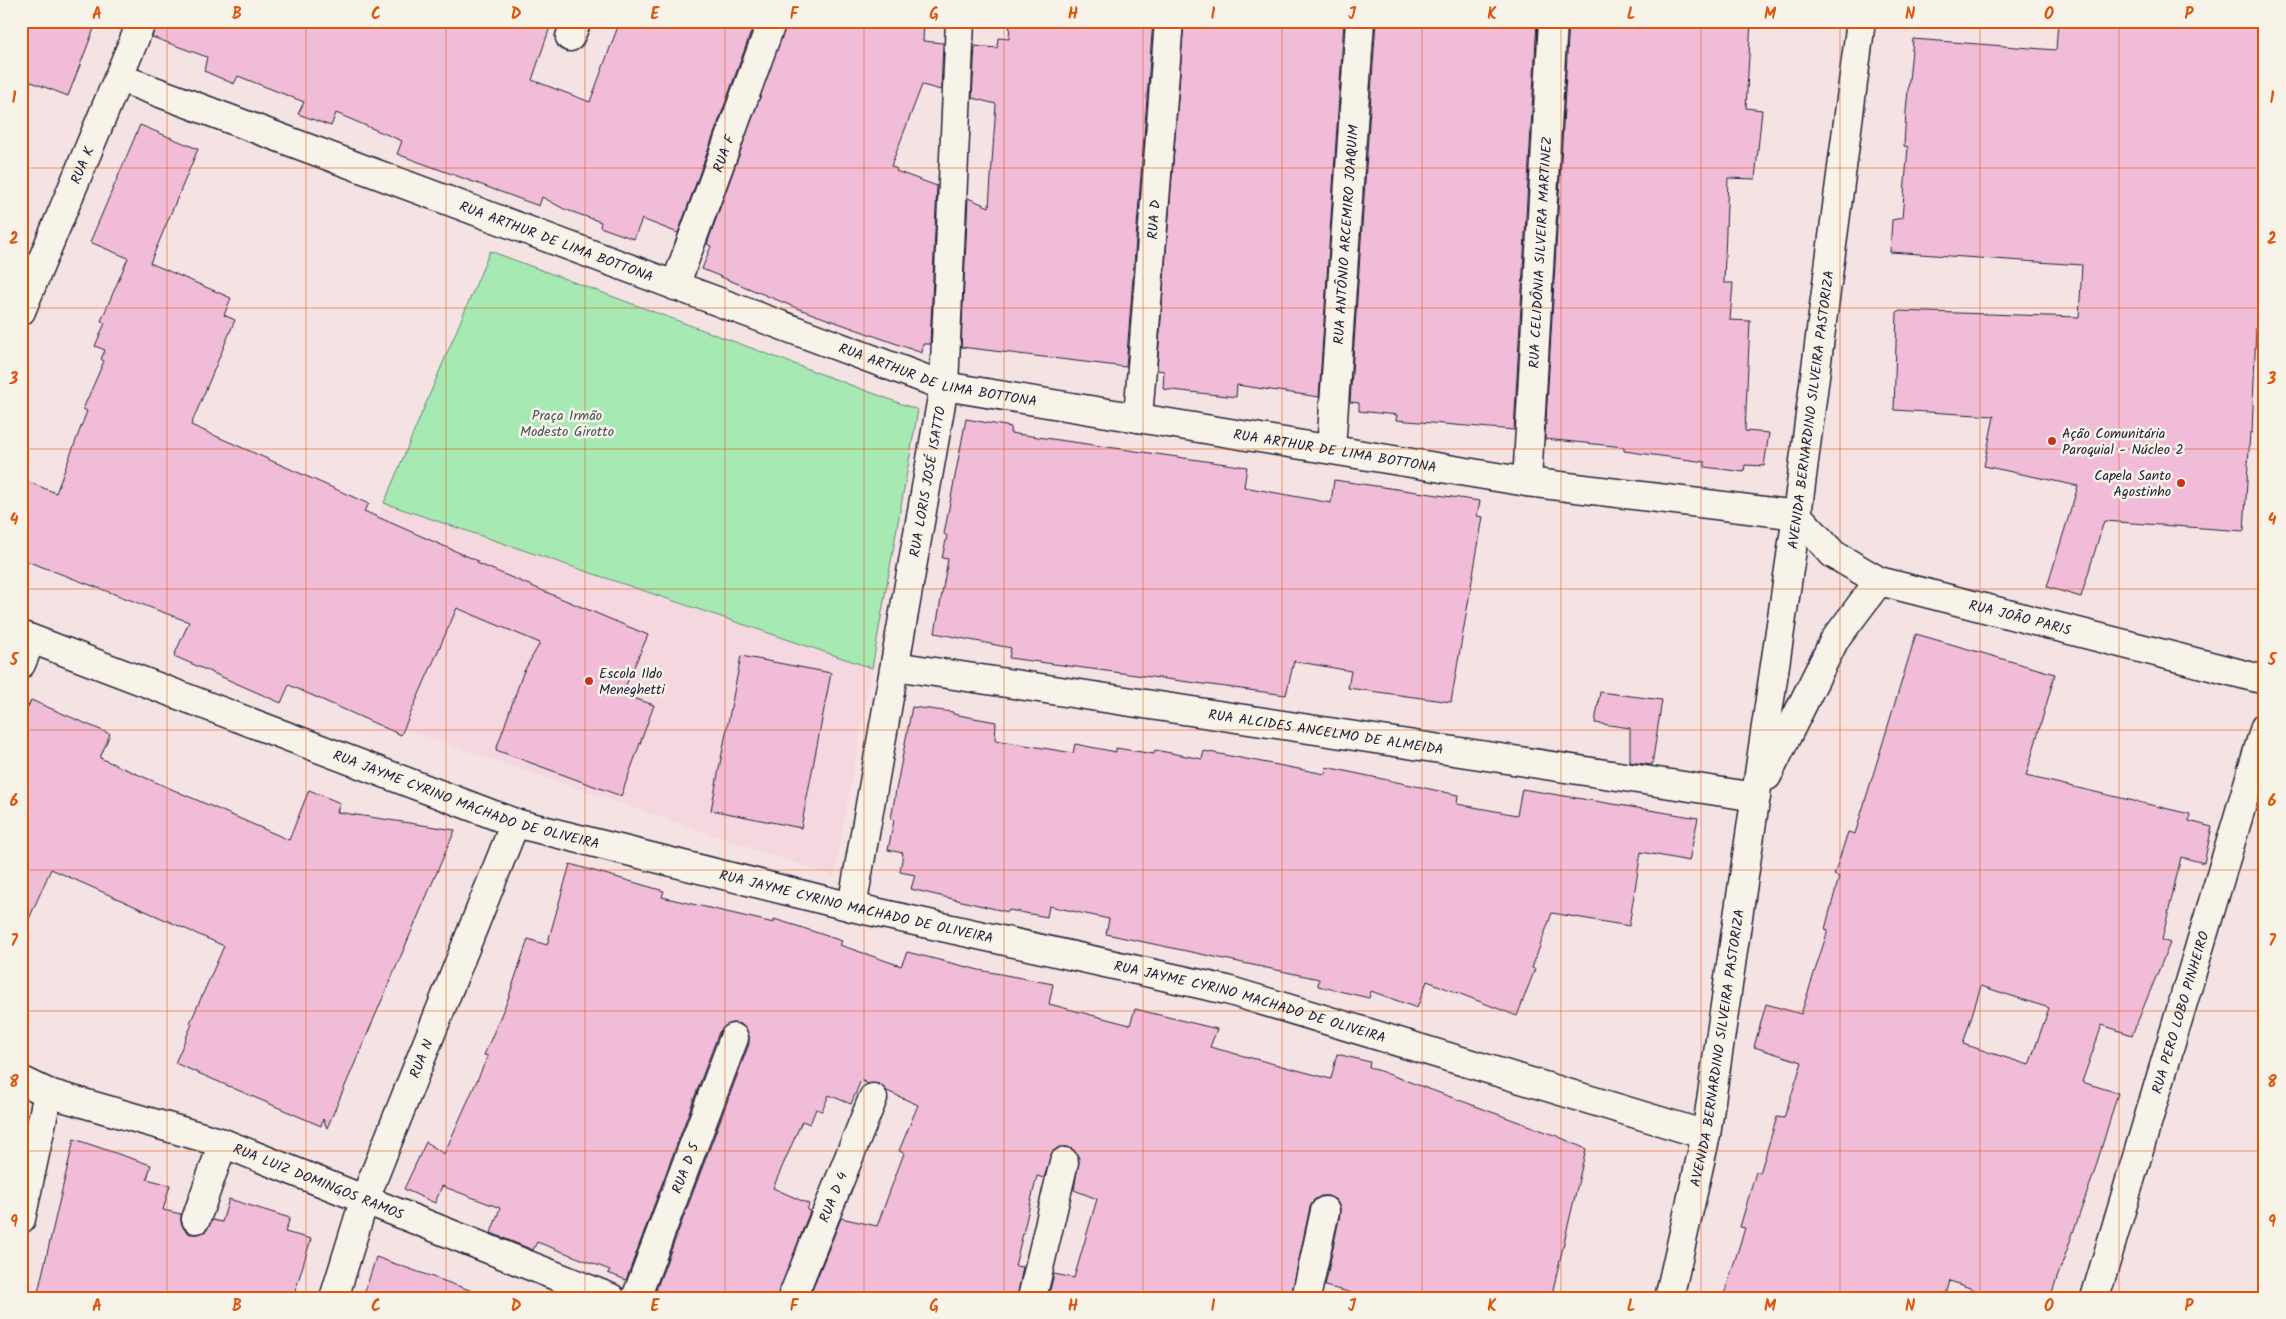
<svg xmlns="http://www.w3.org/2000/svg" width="2286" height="1319" font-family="Kalam,sans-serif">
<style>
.built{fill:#f4d7df}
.green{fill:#a6e9b3;stroke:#648677}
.building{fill:#f0bcd7;stroke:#22223b;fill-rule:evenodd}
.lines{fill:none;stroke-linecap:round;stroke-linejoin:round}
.minor-casing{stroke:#22223b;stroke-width:31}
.major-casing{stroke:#22223b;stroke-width:31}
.minor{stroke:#f7f3e8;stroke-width:28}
.major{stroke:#f7f3e8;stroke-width:28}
.grid{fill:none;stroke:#de560e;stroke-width:1;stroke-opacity:0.55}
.poi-dot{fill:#c8321e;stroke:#f7f3e8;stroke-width:2}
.labels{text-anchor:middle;stroke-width:5;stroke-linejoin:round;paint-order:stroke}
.street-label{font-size:14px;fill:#22223b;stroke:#f7f3e8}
.park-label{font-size:14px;fill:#435459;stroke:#f7f3e8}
.poi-label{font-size:14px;fill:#22223b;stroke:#f7f3e8;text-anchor:start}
.neatline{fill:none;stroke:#de560e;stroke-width:2}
.grid-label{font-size:16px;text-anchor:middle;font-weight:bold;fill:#de560e}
</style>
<rect width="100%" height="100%" fill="#f5e2e3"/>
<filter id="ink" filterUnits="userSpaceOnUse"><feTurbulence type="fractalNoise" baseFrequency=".02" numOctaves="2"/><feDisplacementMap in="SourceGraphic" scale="10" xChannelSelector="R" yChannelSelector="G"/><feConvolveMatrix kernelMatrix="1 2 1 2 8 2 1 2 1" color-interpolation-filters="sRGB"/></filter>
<g filter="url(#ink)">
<!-- built -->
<path class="built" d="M384 503 872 668 834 876 303 695Z"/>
<!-- green -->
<path class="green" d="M490 251 918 410 872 668 384 503Z"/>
<!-- building -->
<g class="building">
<path d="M21 21H97L68 96 21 78Z"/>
<path d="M157 21H552L532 80 590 102 620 21H755L678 233 642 219 634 239 600 227 601 222 564 209 542 197 539 206 397 154 402 141 336 113 331 126 298 114 304 102 238 76 234 84 204 71 207 57 152 37Z"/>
<path d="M787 21H924L923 41 943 43 941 90 922 85 891 166 897 169 896 171 937 186 930 344H923L922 353 799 309 702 269 711 246 707 244Z"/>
<path d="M1010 21H1153L1126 367 961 347 968 198 989 207 996 104 972 98 975 46 997 48 998 38 1009 39Z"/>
<path d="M1184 21H1344L1319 397 1237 385 1236 397 1163 389 1164 371 1157 370Z"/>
<path d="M1376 21H1537L1514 430 1396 420 1397 415 1359 411V403L1350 402Z"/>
<path d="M1569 21H1751L1746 108 1762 110 1755 179 1728 178 1724 283H1733L1730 320 1750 321 1745 431 1769 433 1764 466 1745 465 1744 472 1705 467V462L1624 451V447L1545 439Z"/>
<path d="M2058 21H2265V298L2263 328 2256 327 2252 433 2250 432 2244 531 2104 521 2081 597 2047 587 2078 486 1984 466 1994 416 1894 410 1897 311 2079 317 2082 265 1890 252 1892 220 1902 218 1908 147 1904 146 1906 111 1913 39 2056 50Z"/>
<path d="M140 125 198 149 150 263 231 298 224 315 235 320 191 425 369 504 364 511 478 561 477 563 648 635 622 694 654 705 621 796 496 750 523 673 540 643 457 608 401 735 289 685 281 703 174 656 189 622 21 559V479L56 493 87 411 83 409 104 361 101 359 105 350 95 346 105 323 101 321 128 258 90 242Z"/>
<path d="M966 419 1011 427 1010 433 1247 467 1244 487 1331 503 1334 480 1480 501 1477 516 1483 517 1451 702 1348 688 1351 671 1294 661 1286 695 1009 658 1011 648 935 633 948 559 942 558 947 536 944 534Z"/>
<path d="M1916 634 2055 674 2026 776 2190 814 2189 821 2212 827 2204 863 2181 857 2162 940 2170 943 2132 1035 2102 1025 2082 1082 2118 1093 2093 1176 2050 1298H1998L1950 1281 1945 1298H1723L1745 1228 1740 1227 1756 1172 1760 1173 1777 1117 1784 1118 1802 1062 1754 1047 1766 1004 1801 1014 1828 930 1825 929 1839 877 1834 875 1848 832 1855 834ZM1981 986 2049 1008 2029 1065 1963 1044Z"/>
<path d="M741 656 831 673 801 828 711 810Z"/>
<path d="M1600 692 1662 700 1652 765 1630 762V728L1595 723Z"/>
<path d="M31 700 110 734 100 758 289 840 309 790 340 803 337 812 455 830 327 1128 323 1119 321 1126 175 1063 192 1024 190 1023 224 946 51 869 21 937V722Z"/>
<path d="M912 707 953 712V714L996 722 995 740 1073 753 1075 744 1116 752V748L1154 754 1155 750 1202 759 1204 751 1325 774 1326 767 1458 795 1457 804 1517 815 1522 789 1698 818 1689 861 1641 852 1629 926 1552 913 1532 968 1535 969 1517 1016 1427 981 1417 1008 1371 991 1369 998 1318 986 1319 979 1106 934 1109 919 1049 906 1047 917 1009 910 1008 912 911 889 915 875 900 872 903 853 888 850 894 820 891 819 896 790Z"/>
<path d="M570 864 664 891 662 897 774 923V919L797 926 842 941 840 945 901 966 907 952 979 970 1053 984 1049 1004 1130 1025 1135 1009 1217 1029 1210 1047 1331 1079 1337 1054 1370 1062 1369 1067 1557 1136 1586 1149 1551 1298H1372L1325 1286 1340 1214V1207L1336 1200 1328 1196H1321L1314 1200 1310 1207 1291 1298H1048L1054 1274 1074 1278 1097 1199 1074 1190 1079 1158 1074 1150 1067 1147H1059L1052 1152 1044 1178 1037 1176 1015 1266 1023 1267 1017 1298H809L841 1218 877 1226 904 1153 899 1151 918 1105 887 1091 879 1084H868L861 1080 851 1104 829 1095 822 1111 816 1109 810 1124 802 1121 773 1188 809 1204 807 1210 810 1211 777 1298H678L656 1290 749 1044V1036L746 1029 740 1024 732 1023 725 1026 719 1032 626 1280 608 1273 610 1270 537 1242 533 1250 491 1233 500 1208 442 1186 435 1203 404 1189 426 1142 444 1154 488 1056 484 1055 508 999 528 939 547 945Z"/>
<path d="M74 1139 151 1165 147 1179 170 1185 163 1210 181 1214V1222L184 1229 190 1234H198L206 1231 212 1220 222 1222 229 1199 290 1218 285 1232 311 1239 293 1298H67L38 1292Z"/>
<path d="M376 1257 478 1293 477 1298H363Z"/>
</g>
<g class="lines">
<!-- minor casing -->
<g class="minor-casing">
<g id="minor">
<path d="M570 37 577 21"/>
<path id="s1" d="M120 78 944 386 1527 482 1797 515"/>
<path id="s2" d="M675 286 772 21"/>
<path id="s3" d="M21 311 142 21"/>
<path id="s4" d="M1138 418 1169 21"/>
<path id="s5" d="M1331 449 1360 21"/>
<path id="s6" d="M1527 482 1553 21"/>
<path id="s7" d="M21 635 515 823 852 907 1227 990 1706 1135"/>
<path d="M21 664 31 640"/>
<path id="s8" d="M895 666 1756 797"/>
<path id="s9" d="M852 907 944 386 960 21"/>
<path id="s10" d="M21 1080 48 1093 223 1143 611 1298"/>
<path d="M21 1219 48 1093"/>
<path d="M196 1219 223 1143"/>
<path id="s11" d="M334 1298 364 1201 515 823"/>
<path id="s12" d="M636 1298 734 1038"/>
<path id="s13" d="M792 1298 873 1098"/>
<path d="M1032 1298 1064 1162"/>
<path d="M1306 1298 1325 1211"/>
<path id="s14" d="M2095 1298 2265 727"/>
</g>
</g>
<!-- major casing -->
<g class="major-casing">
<g id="major">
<path id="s15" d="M1797 515 1833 554 1879 581 2265 680"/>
<path d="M1767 776 1834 641 1879 581"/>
<path id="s16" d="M1669 1298 1706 1135 1797 515 1861 21"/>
</g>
</g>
<!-- minor -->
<use href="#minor" class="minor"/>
<!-- major -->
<use href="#major" class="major"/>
</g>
</g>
<!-- grid -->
<path class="grid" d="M167 21V1298M306 21V1298M446 21V1298M585 21V1298M725 21V1298M864 21V1298M1004 21V1298M1143 21V1298M1282 21V1298M1422 21V1298M1561 21V1298M1701 21V1298M1840 21V1298M1980 21V1298M2119 21V1298M21 168H2265M21 308H2265M21 449H2265M21 589H2265M21 730H2265M21 870H2265M21 1011H2265M21 1151H2265"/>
<!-- markers -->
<g class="poi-dot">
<circle cx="2052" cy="441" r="5"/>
<circle cx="2181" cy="483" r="5"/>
<circle cx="589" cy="681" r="5"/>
</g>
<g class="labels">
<!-- street labels -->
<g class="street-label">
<text dy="5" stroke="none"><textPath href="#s2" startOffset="141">RUA F</textPath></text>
<text dy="5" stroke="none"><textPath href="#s3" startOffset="158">RUA K</textPath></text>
<text dy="5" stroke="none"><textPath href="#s4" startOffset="199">RUA D</textPath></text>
<text dy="5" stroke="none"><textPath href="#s5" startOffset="215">RUA ANTÔNIO ARCEMIRO JOAQUIM</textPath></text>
<text dy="5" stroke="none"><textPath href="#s1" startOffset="466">RUA ARTHUR DE LIMA BOTTONA</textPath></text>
<text dy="5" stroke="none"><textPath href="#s6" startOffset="230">RUA CELIDÔNIA SILVEIRA MARTINEZ</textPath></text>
<text dy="5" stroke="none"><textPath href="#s1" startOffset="871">RUA ARTHUR DE LIMA BOTTONA</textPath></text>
<text dy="5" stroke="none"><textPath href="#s16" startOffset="900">AVENIDA BERNARDINO SILVEIRA PASTORIZA</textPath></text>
<text dy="5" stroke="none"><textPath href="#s1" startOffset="1276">RUA ARTHUR DE LIMA BOTTONA</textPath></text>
<text dy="5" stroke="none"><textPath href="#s9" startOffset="432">RUA LORIS JOSÉ ISATTO</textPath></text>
<text dy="5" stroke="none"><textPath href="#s15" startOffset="252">RUA JOÃO PARIS</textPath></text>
<text dy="5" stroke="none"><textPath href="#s8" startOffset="436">RUA ALCIDES ANCELMO DE ALMEIDA</textPath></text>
<text dy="5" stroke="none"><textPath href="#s7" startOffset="475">RUA JAYME CYRINO MACHADO DE OLIVEIRA</textPath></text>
<text dy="5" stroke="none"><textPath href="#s7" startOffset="880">RUA JAYME CYRINO MACHADO DE OLIVEIRA</textPath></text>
<text dy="5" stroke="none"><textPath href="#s7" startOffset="1285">RUA JAYME CYRINO MACHADO DE OLIVEIRA</textPath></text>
<text dy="5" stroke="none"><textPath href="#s14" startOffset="298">RUA PERO LOBO PINHEIRO</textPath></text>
<text dy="5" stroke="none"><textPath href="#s16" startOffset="255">AVENIDA BERNARDINO SILVEIRA PASTORIZA</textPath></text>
<text dy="5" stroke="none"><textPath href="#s11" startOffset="255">RUA N</textPath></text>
<text dy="5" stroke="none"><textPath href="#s12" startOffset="139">RUA D 5</textPath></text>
<text dy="5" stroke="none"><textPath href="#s10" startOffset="315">RUA LUIZ DOMINGOS RAMOS</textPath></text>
<text dy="5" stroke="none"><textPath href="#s13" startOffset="109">RUA D 4</textPath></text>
</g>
<!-- park labels -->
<g class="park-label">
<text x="567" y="420">Praça Irmão<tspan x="567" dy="16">Modesto Girotto</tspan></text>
</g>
<!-- poi labels -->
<g class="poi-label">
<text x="2062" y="438">Ação Comunitária<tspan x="2062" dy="16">Paroquial - Núcleo 2</tspan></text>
<text x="2171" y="480" text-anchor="end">Capela Santo<tspan x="2171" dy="16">Agostinho</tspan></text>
<text x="599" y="678">Escola Ildo<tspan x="599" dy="16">Meneghetti</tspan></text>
</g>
</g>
<!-- margin -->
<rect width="2286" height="1319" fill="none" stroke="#f7f3e8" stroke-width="55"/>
<rect x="28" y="28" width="2230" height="1264" class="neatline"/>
<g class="grid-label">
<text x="97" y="19">A</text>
<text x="237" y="19">B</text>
<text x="376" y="19">C</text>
<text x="516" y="19">D</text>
<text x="655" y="19">E</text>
<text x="794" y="19">F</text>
<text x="934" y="19">G</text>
<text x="1073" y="19">H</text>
<text x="1213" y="19">I</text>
<text x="1352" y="19">J</text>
<text x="1492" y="19">K</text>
<text x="1631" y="19">L</text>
<text x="1770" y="19">M</text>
<text x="1910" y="19">N</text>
<text x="2049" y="19">O</text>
<text x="2189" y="19">P</text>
<text x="14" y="103">1</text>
<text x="2272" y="103">1</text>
<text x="14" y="244">2</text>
<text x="2272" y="244">2</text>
<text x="14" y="384">3</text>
<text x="2272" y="384">3</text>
<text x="14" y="525">4</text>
<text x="2272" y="525">4</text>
<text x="14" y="665">5</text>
<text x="2272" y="665">5</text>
<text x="14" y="806">6</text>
<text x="2272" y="806">6</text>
<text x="14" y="946">7</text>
<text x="2272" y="946">7</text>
<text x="14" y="1087">8</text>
<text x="2272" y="1087">8</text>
<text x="14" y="1227">9</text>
<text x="2272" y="1227">9</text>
<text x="97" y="1311">A</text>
<text x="237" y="1311">B</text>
<text x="376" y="1311">C</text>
<text x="516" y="1311">D</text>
<text x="655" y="1311">E</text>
<text x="794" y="1311">F</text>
<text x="934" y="1311">G</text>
<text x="1073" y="1311">H</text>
<text x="1213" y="1311">I</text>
<text x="1352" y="1311">J</text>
<text x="1492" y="1311">K</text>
<text x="1631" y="1311">L</text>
<text x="1770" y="1311">M</text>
<text x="1910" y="1311">N</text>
<text x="2049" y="1311">O</text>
<text x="2189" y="1311">P</text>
</g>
</svg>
